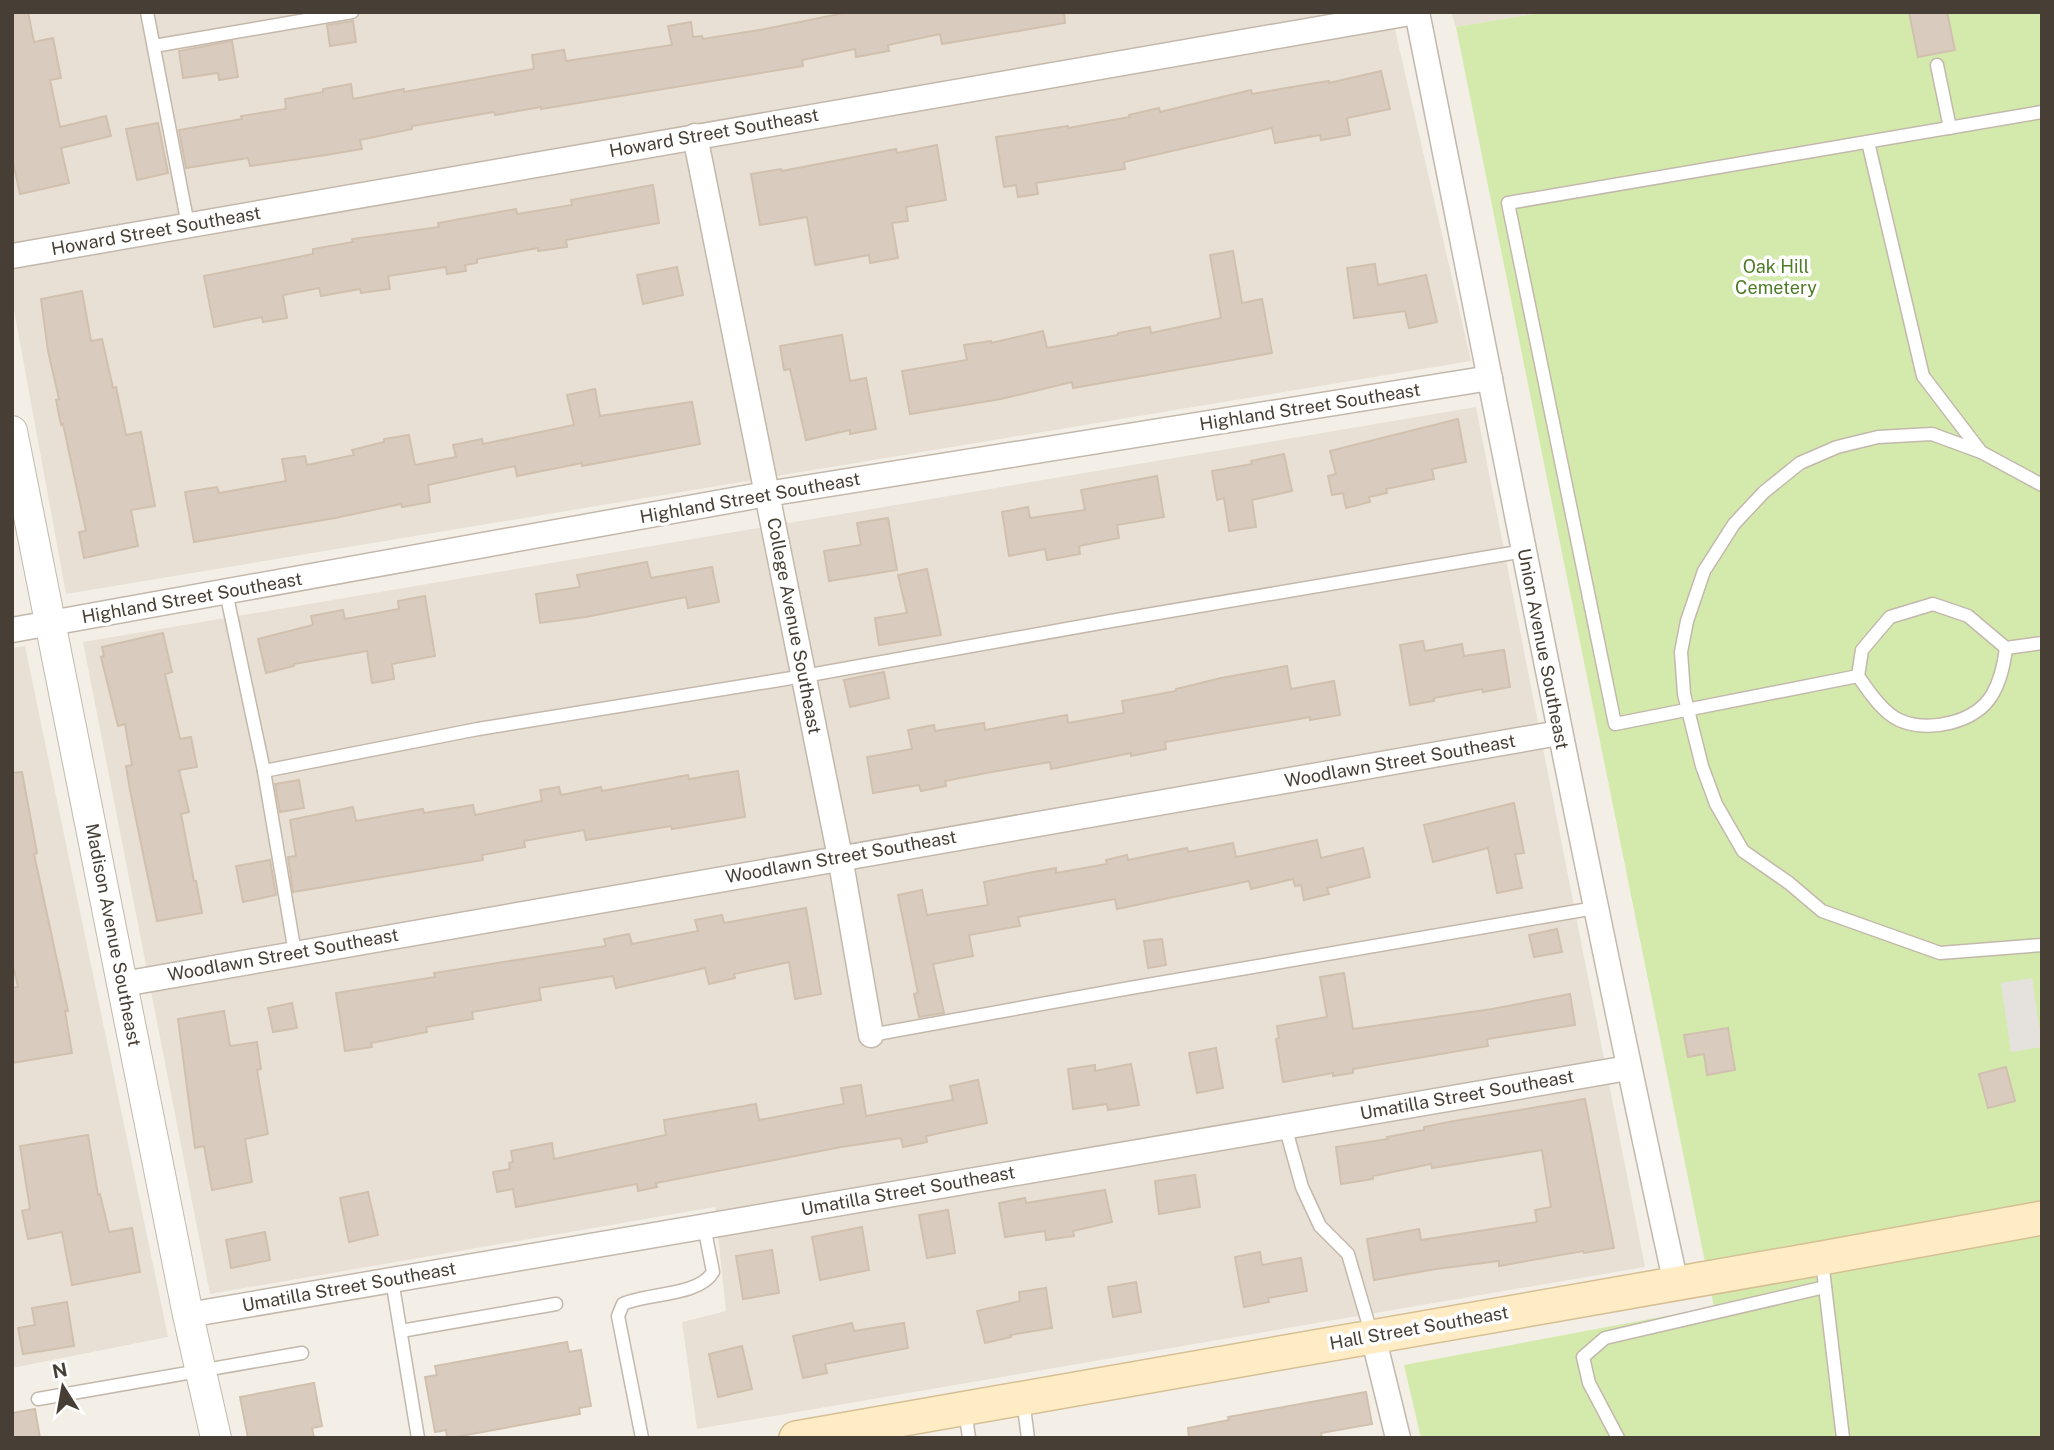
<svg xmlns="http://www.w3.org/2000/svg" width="2054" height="1450" font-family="'Public Sans',sans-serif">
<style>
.residential{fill:#e8e0d4}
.green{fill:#d4eaad}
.parking{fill:#e5e2de}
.building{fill:#d9ccbe;stroke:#d1c0ae;stroke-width:2}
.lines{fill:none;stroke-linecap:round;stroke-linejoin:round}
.service-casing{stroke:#c3b8ab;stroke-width:15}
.minor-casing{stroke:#c3b8ab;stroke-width:27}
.tertiary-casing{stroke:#c3b8ab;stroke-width:32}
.secondary-casing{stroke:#d6bf94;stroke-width:36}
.service{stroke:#fff;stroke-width:12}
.minor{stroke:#fff;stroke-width:24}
.tertiary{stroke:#fff;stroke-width:30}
.secondary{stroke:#ffecc5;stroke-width:33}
.labels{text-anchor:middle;stroke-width:7;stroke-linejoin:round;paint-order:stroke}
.street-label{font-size:18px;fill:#473e35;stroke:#fff}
.park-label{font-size:18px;fill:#4d7b26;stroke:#fff}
</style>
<rect width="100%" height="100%" fill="#f4efe6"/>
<!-- residential -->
<g class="residential">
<path d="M12 12H1391L1471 361 66 594 12 299Z"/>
<path d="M1451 12H1545L1456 27Z"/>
<path d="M1476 407 1645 1267 697 1429 682 1322 726 1311 715 1207 210 1294 83 642Z"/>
<path d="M25 646 168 1337 12 1368V648Z"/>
</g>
<!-- green -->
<path class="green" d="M1545 12H2042V1438H1421L1404 1365 1714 1307 1456 27Z"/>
<!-- parking -->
<path class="parking" d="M2032 978 2042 1047 2011 1052 2001 983Z"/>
<!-- building -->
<g class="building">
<path d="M12 12H28L34 42 53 38 61 78 50 80 60 127 106 116 111 136 61 148 69 183 20 194 12 158Z"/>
<path d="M849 12H1064L1065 23 942 44 940 34 888 45 889 51 856 57 855 49 802 60 803 66 541 109V107L495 115 494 112 412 126V129L360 140 362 149 326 155 250 166 248 158 186 168 179 130 242 119 241 116 286 109 285 99 323 92V89L351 84 353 99 404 89V92L534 69 532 55 564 50 566 61 672 45 668 26 691 22 693 37 702 36 703 39 765 29Z"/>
<path d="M1909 12H1947L1955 50 1918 57Z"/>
<path d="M353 21 356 42 330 46 327 25Z"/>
<path d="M232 41 238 77 219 80 218 73 183 78 179 51Z"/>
<path d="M1381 71 1390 109 1347 118 1350 135 1321 140 1320 135 1275 143 1272 128 1124 162 1125 169 1036 183 1038 194 1018 197 1016 185 1004 187 996 137 1068 126V128L1130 117 1129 115 1159 108 1160 112 1251 90 1252 94 1298 86 1329 81V83Z"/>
<path d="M158 123 168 173 137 180 126 129Z"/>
<path d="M937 145 946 200 906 207 908 221 892 223 898 258 870 263 869 255 815 265 807 217 760 225 751 174 781 169 782 171 896 149 897 153Z"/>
<path d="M653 185 659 223 566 240 567 247 538 251V248L477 259V263L465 265 466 271 447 274 446 267 388 276 390 289 361 293 360 289 321 296 319 288 283 295 287 318 263 322 262 317 214 327 204 276 313 254V249L353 242 352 239 439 227 438 223 516 209 517 214 572 205 571 200Z"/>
<path d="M1233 251 1242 303 1262 299 1272 353 1073 388 1072 382 1001 399 910 414 902 371 967 360 964 345 991 341V343L1043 331 1047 348 1118 335V333L1150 327 1151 333 1221 318 1210 255Z"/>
<path d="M1375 264 1378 285 1426 275 1437 322 1409 328 1405 311 1354 318 1347 268Z"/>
<path d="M677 267 683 295 643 304 637 275Z"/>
<path d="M82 291 91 341 102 339 113 388 116 387 126 435 141 432 155 506 131 510 138 546 84 558 79 532 86 531 63 424 61 425 56 400 59 399 48 351 41 299Z"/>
<path d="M842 335 850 381 866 378 876 429 850 434V430L806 440 790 369 784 370 780 346Z"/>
<path d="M595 389 600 416 692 402 700 444 582 466V463L517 476 515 466 428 485 430 502 402 507 401 504 335 518 194 542 185 492 217 487 219 493 286 481 282 459 305 456 307 465 354 455 352 450 384 442V439L409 435 415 465 456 457 453 445 482 439 483 444 574 425 567 395Z"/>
<path d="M1458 419 1466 462 1432 469 1434 479 1386 489 1387 493 1369 497 1370 502 1346 508 1343 493 1332 495 1328 476 1336 474 1330 451Z"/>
<path d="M1284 454 1292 491 1252 500 1256 527 1229 531 1224 498 1217 500 1212 471 1252 464 1251 461Z"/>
<path d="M1157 476 1164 517 1117 525 1119 538 1079 546 1080 554 1047 560 1045 549 1009 556 1002 512 1028 507 1030 518 1085 510 1081 490Z"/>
<path d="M888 518 897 570 829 581 824 551 861 545 857 523Z"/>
<path d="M647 562 651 578 712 567 719 602 688 608 686 597 586 617 540 623 536 594 580 587 577 575Z"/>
<path d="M927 569 941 635 879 645 875 618 907 613 898 575Z"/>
<path d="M425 596 435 656 392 664 394 679 372 683 367 651 294 664V666L266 673 258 639 313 625 311 616 343 610 345 619 399 609 398 601Z"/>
<path d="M163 633 172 672 165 674 180 739 191 737 197 767 179 770 189 812 181 814 194 881H196L202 913 157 921 130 790 126 766 132 765 125 724 118 726 101 657 104 656 102 647Z"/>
<path d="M1423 641 1425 651 1462 644 1464 656 1504 650 1510 687 1483 692 1482 689 1434 698V701L1410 705 1400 645Z"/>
<path d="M1287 666 1291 689 1334 681 1340 715 1310 720V717L1165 742 1166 749 1131 756V753L1051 769 1050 762 986 773 945 781 946 786 921 791 919 785 873 793 867 757 912 749 908 730 934 725 935 731 984 723 985 730 1067 715 1068 723 1124 713 1122 701 1176 691V689L1221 678Z"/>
<path d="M884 672 889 698 850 707 844 680Z"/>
<path d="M738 771 745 817 672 829 671 826 586 840 584 830 524 841 525 847 482 855 483 860 293 892 288 857 296 856 290 820 353 807 356 821 423 809 424 813 473 805 475 815 542 801 540 790 559 787 561 795 601 787 602 791 688 775 689 779Z"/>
<path d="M22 772 37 853 34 854 68 1011H65L72 1053 12 1063V988L18 987 12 961V773Z"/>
<path d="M299 780 304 808 280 812 275 784Z"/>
<path d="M1514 803 1524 853 1515 854 1522 888 1497 893 1488 848 1433 862 1424 825Z"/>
<path d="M1317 840 1321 858 1363 848 1370 877 1327 888 1329 894 1304 900 1301 885 1295 886 1293 879 1251 889 1249 881 1117 909 1115 899 1018 917 1020 926 969 935 973 956 933 964 944 1013 919 1017 914 994 918 993 898 895 922 890 927 915 988 905 984 882 1028 873 1056 868V873L1107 864 1106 860 1127 855 1128 860 1187 848 1188 852 1233 843 1236 857Z"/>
<path d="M270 860 276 895 243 902 236 866Z"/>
<path d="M806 908 821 994 795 999 789 962 734 974 735 978 709 984 705 968 616 988 613 976 539 988 541 1000 472 1012 473 1019 426 1027 427 1032 371 1043 372 1047 345 1051 336 993 435 977 434 973 606 946 604 939 629 934 632 944 698 931 695 920 722 915 724 923Z"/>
<path d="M1557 929 1562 952 1534 957 1529 935Z"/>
<path d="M1162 939 1166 965 1148 968 1144 941Z"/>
<path d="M1344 973 1353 1029 1492 1009 1570 994 1575 1025 1487 1039 1488 1046 1353 1069V1073L1333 1076V1073L1283 1082 1276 1039 1279 1038 1277 1026 1327 1017 1320 977Z"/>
<path d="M292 1003 297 1028 273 1032 268 1008Z"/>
<path d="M224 1011 230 1046 257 1042 261 1069 257 1070 268 1134 245 1139 252 1182 212 1190 204 1146 195 1148 178 1019Z"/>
<path d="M1728 1028 1735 1070 1707 1075 1704 1054 1688 1057 1684 1035Z"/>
<path d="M1216 1048 1223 1088 1197 1093 1189 1053Z"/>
<path d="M1131 1064 1139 1105 1108 1110 1107 1104 1073 1109 1068 1069 1095 1065V1071Z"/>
<path d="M2006 1067 2015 1101 1988 1108 1979 1074Z"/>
<path d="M978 1080 987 1123 926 1136 927 1142 903 1147 901 1138 841 1147 656 1183 657 1187 638 1191 637 1184 516 1207 513 1189 497 1192 493 1172 510 1169 509 1163 513 1162 511 1151 552 1143 554 1159 666 1135 664 1120 756 1104 759 1120 844 1104 841 1088 861 1085 866 1116 953 1100 950 1086Z"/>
<path d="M1585 1099 1614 1248 1584 1253 1583 1251 1499 1266V1261L1436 1269 1374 1280 1367 1239 1419 1229 1421 1240 1537 1222 1535 1210 1551 1207 1542 1150 1432 1168 1431 1164 1373 1176V1179L1341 1184 1336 1147 1388 1139 1387 1137 1424 1130V1127L1454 1121Z"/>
<path d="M88 1135 98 1195 100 1194 109 1232 132 1228 140 1272 72 1285 62 1232 28 1239 22 1211 30 1209 20 1146Z"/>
<path d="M1195 1175 1200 1207 1159 1214 1155 1181Z"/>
<path d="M1105 1190 1112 1222 1073 1231 1074 1236 1046 1240 1045 1231 1005 1237 999 1203 1025 1198 1026 1203Z"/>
<path d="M368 1192 378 1235 349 1242 340 1198Z"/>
<path d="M948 1210 955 1253 927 1258 919 1215Z"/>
<path d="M862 1227 869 1270 820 1280 812 1237Z"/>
<path d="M265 1232 270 1260 231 1268 226 1240Z"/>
<path d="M772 1250 779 1293 743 1299 736 1256Z"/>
<path d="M1260 1252 1262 1265 1301 1258 1307 1291 1268 1298 1269 1302 1244 1307 1235 1257Z"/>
<path d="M1136 1282 1141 1312 1113 1317 1108 1287Z"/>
<path d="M1046 1288 1052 1328 1010 1335 1011 1337 985 1343 977 1311 1020 1301 1019 1292Z"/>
<path d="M67 1302 74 1346 23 1354 18 1328 35 1325 32 1308Z"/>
<path d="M852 1323 854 1331 904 1323 908 1348 825 1364 827 1373 803 1378 793 1336Z"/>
<path d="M567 1342 569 1352 581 1350 591 1406 579 1408 580 1414 450 1438H447L446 1430 435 1432 425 1377 437 1375 435 1366Z"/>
<path d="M742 1346 752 1389 718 1397 709 1354Z"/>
<path d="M314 1383 322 1426 312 1428 314 1438H248L240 1397Z"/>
<path d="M1366 1392 1372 1424 1321 1433 1322 1438H1189L1188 1428 1229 1420 1228 1417Z"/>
<path d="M35 1409 40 1438H12V1413Z"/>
</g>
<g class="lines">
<!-- service casing -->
<g class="service-casing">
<g id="service">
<path d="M147 12 188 225"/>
<path d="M154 46 352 12"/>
<path d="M1937 65 1950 128"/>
<path d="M2042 112 1508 203 1615 724 1858 676 1862 650 1890 617 1933 604 1968 616 2006 648 2042 643"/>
<path d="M1868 142 1923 376 1981 452"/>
<path d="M2042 485 1981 452 1932 434 1878 437 1837 447 1800 463 1764 492 1734 524 1704 571 1687 621 1681 652 1684 694 1702 766 1716 804 1743 851 1789 883 1822 911 1940 953 2042 945"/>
<path d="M226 592 264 771 295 953"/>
<path d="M1858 676C1868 690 1882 712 1899 720 1928 733 1975 723 1992 695 2001 680 2004 665 2006 648"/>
<path d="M264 771 478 729 804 676 1111 621 1524 551"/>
<path d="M871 1035 1130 988 1595 908"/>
<path d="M1285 1126 1302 1187 1320 1226 1348 1254 1372 1336"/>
<path d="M1822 1261 1843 1438"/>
<path d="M392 1280 418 1438"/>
<path d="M401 1331 556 1304"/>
<path d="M38 1399 302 1353"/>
<path d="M1023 1400 1028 1438"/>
<path d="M965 1409 969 1438"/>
<path d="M642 1438 618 1316 623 1304C648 1293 699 1296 713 1272L704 1226"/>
<path d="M1618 1438 1589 1383 1583 1357 1605 1338 1825 1287"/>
</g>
</g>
<!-- minor casing -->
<g class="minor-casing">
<g id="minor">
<path d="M1417 12C1502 436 1583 861 1676 1284"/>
<path d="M695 136 840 857 871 1035"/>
<path d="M12 256 1416 12"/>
<path d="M12 630 767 494 1490 378"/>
<path d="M123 984 1559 733"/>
<path d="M188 1315 1628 1068"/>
<path d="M1373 1336 1398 1438"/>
</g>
</g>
<!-- tertiary casing -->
<g class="tertiary-casing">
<path id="tertiary" d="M12 431 188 1315 216 1438"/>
</g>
<!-- secondary casing -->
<g class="secondary-casing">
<path id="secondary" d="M796 1438 1822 1258 2042 1218"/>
</g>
<!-- service -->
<use href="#service" class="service"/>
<!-- minor -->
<use href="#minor" class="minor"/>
<!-- tertiary -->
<use href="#tertiary" class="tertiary"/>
<!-- secondary -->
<use href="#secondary" class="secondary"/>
</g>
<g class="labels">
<!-- street labels -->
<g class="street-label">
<text transform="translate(714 133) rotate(-10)" y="6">Howard Street Southeast</text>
<text transform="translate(156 231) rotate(-10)" y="6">Howard Street Southeast</text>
<text transform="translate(1310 407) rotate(-9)" y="6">Highland Street Southeast</text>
<text transform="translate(750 498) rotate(-10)" y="6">Highland Street Southeast</text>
<text transform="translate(192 598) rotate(-10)" y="6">Highland Street Southeast</text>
<text transform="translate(794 626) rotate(79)" y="6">College Avenue Southeast</text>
<text transform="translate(1543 649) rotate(79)" y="6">Union Avenue Southeast</text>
<text transform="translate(1400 761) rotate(-10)" y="6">Woodlawn Street Southeast</text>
<text transform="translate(841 857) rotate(-10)" y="6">Woodlawn Street Southeast</text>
<text transform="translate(113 935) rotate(79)" y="6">Madison Avenue Southeast</text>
<text transform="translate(283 955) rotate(-10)" y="6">Woodlawn Street Southeast</text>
<text transform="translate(1467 1095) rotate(-10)" y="6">Umatilla Street Southeast</text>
<text transform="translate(908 1191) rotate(-10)" y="6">Umatilla Street Southeast</text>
<text transform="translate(349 1287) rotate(-10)" y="6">Umatilla Street Southeast</text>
<text transform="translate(1419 1328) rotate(-10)" y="6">Hall Street Southeast</text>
</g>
<!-- park labels -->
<g class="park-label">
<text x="1776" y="273">Oak Hill<tspan x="1776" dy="21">Cemetery</tspan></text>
</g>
</g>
<!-- border -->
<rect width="2054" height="1450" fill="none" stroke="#473e35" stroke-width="28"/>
<!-- north arrow -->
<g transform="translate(63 1387) rotate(349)" stroke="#ffffff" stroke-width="5" paint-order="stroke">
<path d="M0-5L12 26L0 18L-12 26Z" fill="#473e35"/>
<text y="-10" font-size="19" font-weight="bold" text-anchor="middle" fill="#473e35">N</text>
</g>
</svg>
